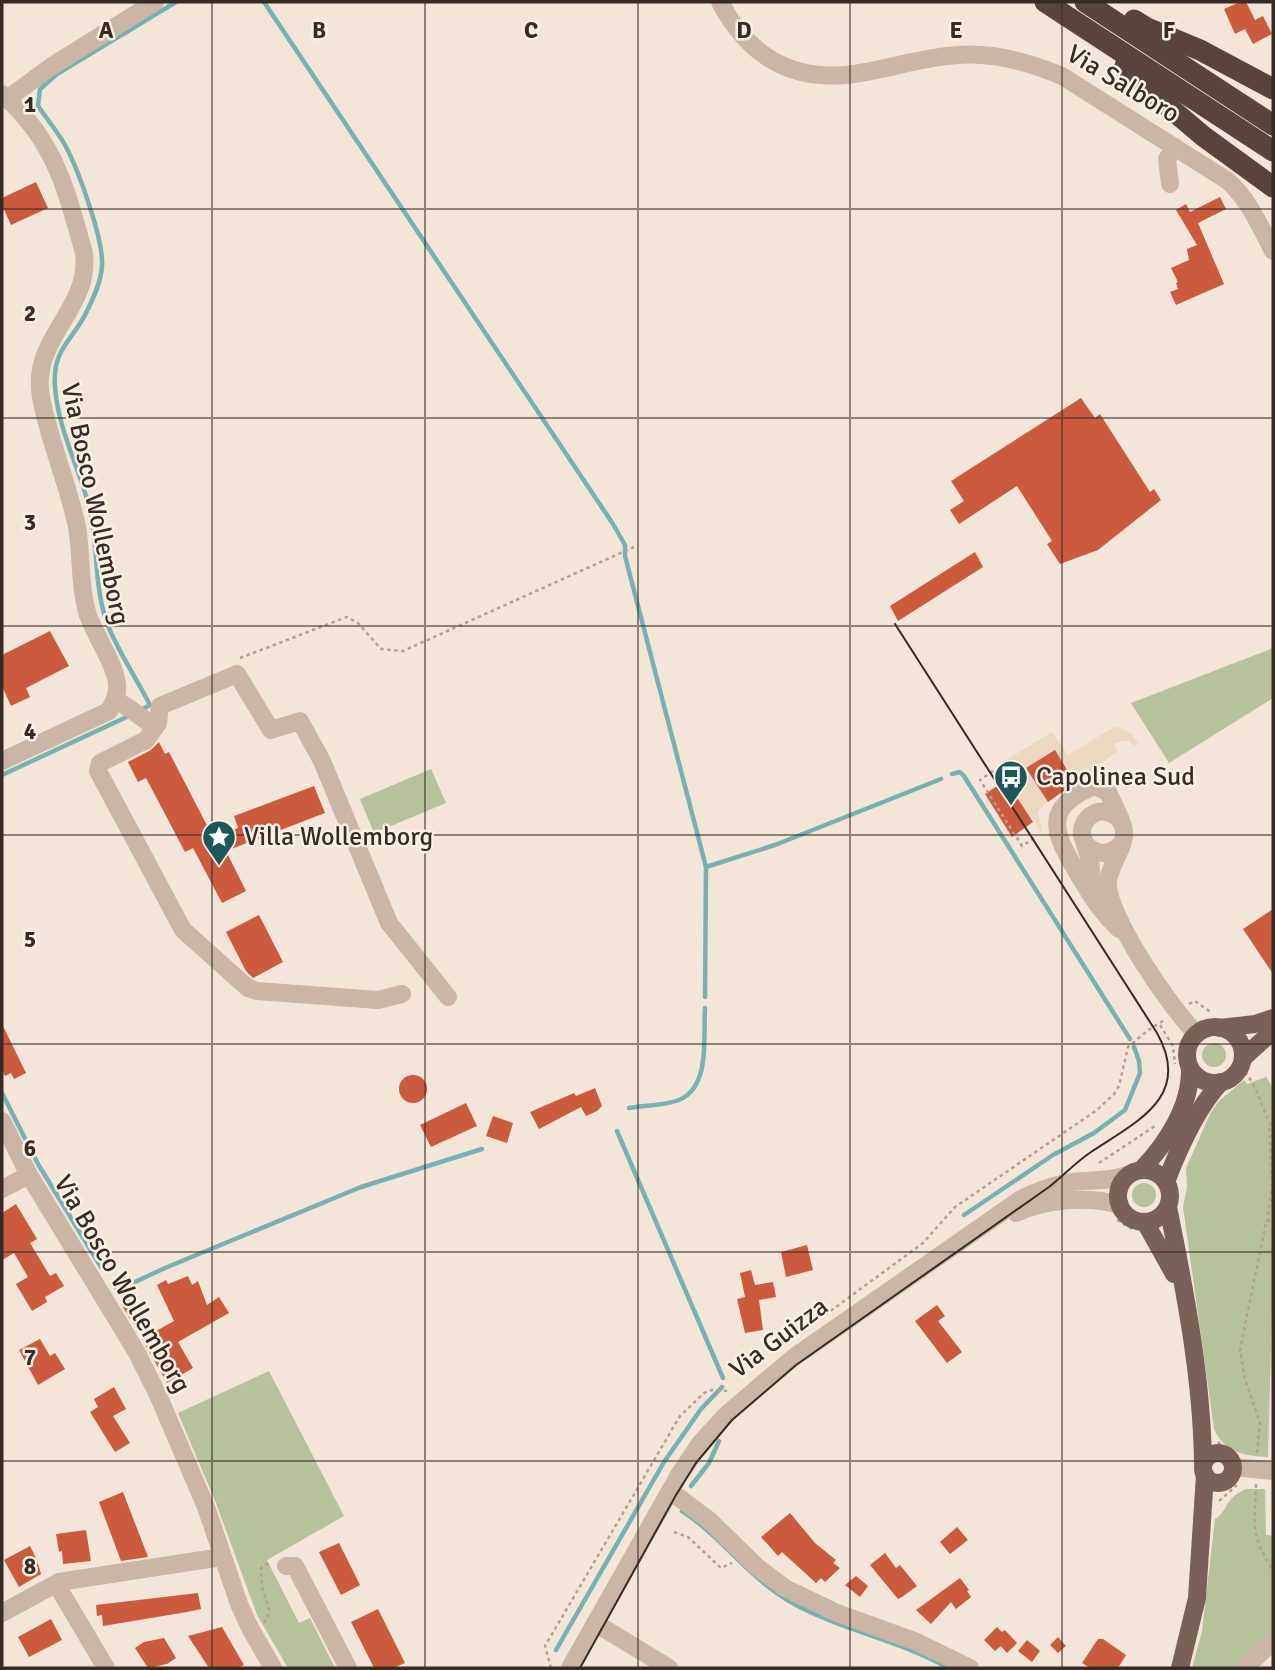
<svg xmlns="http://www.w3.org/2000/svg" width="1275" height="1670" font-family="Signika,sans-serif">
<rect width="100%" height="100%" fill="#f3e6d9"/>
<!-- green -->
<g fill="#b6c299">
<polygon points="1273,648 1273,698 1169,763 1131,703"/>
<polygon points="431,769 446,803 374,833 360,799"/>
<circle cx="1214" cy="1055" r="12"/>
<path d="M 1266,1077 L 1273,1088 L 1273,1271 L 1268,1457 C 1244,1456 1224,1452 1214,1429 L 1183,1207 L 1187,1187 L 1186,1168 L 1211,1112 L 1219,1101 L 1244,1080 L 1247,1084 Z"/>
<circle cx="1144" cy="1195" r="12"/>
<polygon points="269,1371 344,1516 267,1560 299,1623 310,1618 335,1668 288,1668 257,1615 216,1503 178,1413"/>
<path d="M 1246,1489 L 1265,1489 L 1266,1535 L 1273,1536 L 1273,1637 L 1243,1668 L 1192,1668 L 1202,1631 L 1215,1519 C 1229,1511 1223,1499 1246,1489 Z"/>
</g>
<!-- plaza -->
<polygon fill="#ecd7bf" points="1114,727 1122,728 1132,734 1138,744 1135,746 1129,741 1122,741 1114,744 1118,751 1044,805 1038,812 1043,835 998,765 1052,732 1068,755"/>
<g fill="none" stroke-linecap="round" stroke-linejoin="round">
<!-- stream -->
<g stroke="#77b1b1" stroke-width="4.5">
<polyline points="264,2 613,524 625,545 625,556 706,867 705,997"/>
<path d="M 139,711 L 150,705 C 137,679 114,645 106,620 C 94,584 98,546 90,510 C 80,469 58,430 55,387 C 52,348 73,341 87,311 C 94,297 101,282 102,266 C 104,240 78,169 65,145 C 57,131 47,119 38,106 L 40,89 L 57,74 L 176,2"/>
<polyline points="952,774 960,772 964,776 1130,1039"/>
<polyline points="2,775 131,715"/>
<polyline points="706,867 775,845 941,779"/>
<polyline points="2,1093 38,1164 101,1267"/>
<path d="M 629,1108 C 645,1105 664,1106 679,1100 C 711,1087 703,1036 705,1008"/>
<polyline points="617,1131 723,1378"/>
<polyline points="964,1215 1053,1155 1094,1133 1125,1110 1140,1073 1139,1061 1134,1047"/>
<polyline points="112,1284 116,1288 122,1288 165,1268 361,1187 482,1149"/>
<polyline points="691,1486 709,1463 719,1441"/>
<path d="M 682,1511 C 721,1536 748,1577 789,1601 C 839,1630 897,1639 948,1668"/>
<polyline points="556,1650 664,1462 701,1409 722,1387"/>
</g>
</g>
<!-- building -->
<g fill="#cc5b3e">
<polygon points="1240,2 1246,2 1255,20 1263,16 1272,34 1253,44 1245,29 1235,34 1224,9"/>
<polygon points="36,182 48,208 11,225 2,205 2,198"/>
<polygon points="1220,197 1226,209 1198,223 1224,284 1176,305 1170,292 1178,289 1176,283 1178,282 1171,268 1189,260 1187,249 1197,245 1176,210 1186,204 1190,212"/>
<polygon points="1081,398 1095,418 1100,414 1150,492 1154,489 1161,500 1098,550 1060,564 1047,544 1052,541 1017,486 959,524 950,510 964,501 951,481"/>
<polygon points="975,552 983,567 898,621 890,606"/>
<polygon points="50,631 69,666 26,688 30,697 11,706 2,686 2,655"/>
<polygon points="159,742 165,754 169,752 213,837 238,828 234,816 314,786 325,813 226,851 246,891 222,903 193,848 185,852 146,778 138,782 128,762 151,750"/>
<polygon points="1055,750 1075,783 1048,802 1026,768"/>
<polygon points="1006,780 1033,822 1012,837 985,794"/>
<polygon points="1273,909 1273,974 1243,929"/>
<polygon points="259,915 283,962 253,978 246,971 226,932"/>
<polygon points="2,1024 26,1073 14,1079 11,1073 5,1076 2,1069"/>
<circle cx="413" cy="1089" r="14"/>
<polygon points="595,1088 602,1106 597,1111 586,1116 581,1107 539,1129 530,1112 574,1093 576,1096"/>
<polygon points="466,1103 477,1126 431,1147 420,1125"/>
<polygon points="493,1116 513,1123 507,1143 486,1136"/>
<polygon points="16,1204 37,1239 30,1243 50,1276 56,1273 64,1286 45,1297 47,1302 32,1311 16,1284 28,1277 14,1253 2,1260 2,1213"/>
<polygon points="807,1245 813,1270 786,1277 781,1252"/>
<polygon points="751,1270 755,1285 773,1282 776,1297 759,1300 763,1330 745,1333 737,1299 745,1297 740,1273"/>
<polygon points="188,1276 192,1285 198,1281 207,1305 219,1297 229,1313 178,1342 193,1368 167,1383 142,1339 174,1321 157,1285 166,1280 168,1284"/>
<polygon points="129,1300 137,1315 130,1319 121,1304"/>
<polygon points="937,1305 945,1316 938,1321 962,1352 947,1363 915,1321"/>
<polygon points="40,1339 50,1356 55,1353 65,1369 38,1385 19,1350"/>
<polygon points="114,1387 126,1409 113,1416 130,1443 115,1452 90,1412 98,1407 94,1399"/>
<polygon points="123,1492 148,1557 121,1561 99,1502"/>
<polygon points="790,1513 815,1543 836,1560 833,1563 840,1568 825,1582 821,1578 816,1583 782,1552 778,1556 761,1537"/>
<polygon points="957,1527 968,1540 950,1554 940,1542"/>
<polygon points="86,1530 91,1561 63,1564 62,1551 59,1552 56,1534"/>
<polygon points="339,1543 360,1585 341,1595 319,1552"/>
<polygon points="30,1546 37,1560 41,1574 19,1587 4,1560"/>
<polygon points="885,1553 896,1568 900,1565 917,1586 902,1597 898,1599 870,1565"/>
<polygon points="856,1576 868,1586 860,1597 845,1585"/>
<polygon points="960,1578 969,1590 967,1591 971,1597 956,1609 951,1602 931,1624 916,1610"/>
<polygon points="198,1593 201,1609 187,1612 103,1626 102,1615 97,1616 96,1605"/>
<polygon points="378,1609 405,1663 393,1668 374,1668 351,1622"/>
<polygon points="51,1619 62,1640 29,1657 18,1637"/>
<polygon points="222,1627 244,1665 237,1668 209,1668 188,1636"/>
<polygon points="997,1627 1002,1632 1005,1630 1017,1643 1007,1653 1001,1646 995,1651 984,1640"/>
<polygon points="1058,1637 1066,1646 1058,1653 1050,1645"/>
<polygon points="164,1638 176,1658 167,1664 148,1668 135,1648 144,1642"/>
<polygon points="1098,1639 1103,1639 1126,1655 1118,1668 1090,1668 1082,1663"/>
<polygon points="1027,1640 1040,1651 1032,1662 1018,1651"/>
</g>
<g fill="none" stroke-linecap="round" stroke-linejoin="round">
<!-- path -->
<g stroke="#b79f8f" stroke-width="2.5" stroke-dasharray="3.5 3.5" stroke-linecap="butt">
<polyline points="240,658 347,617 358,623 381,649 403,651 634,547"/>
<polyline points="993,771 980,780 1022,846 1035,838"/>
<polyline points="1189,1004 1195,1001 1212,1013"/>
<polyline points="1160,1025 1173,1046 1175,1064"/>
<path d="M 1247,1072 L 1246,1074 C 1260,1090 1261,1110 1273,1128"/>
<polyline points="1099,1163 1155,1126"/>
<polyline points="1117,1220 1132,1229"/>
<polyline points="1267,1222 1272,1185 1269,1124"/>
<polyline points="825,1315 923,1243 955,1207 1097,1110 1114,1094 1119,1086 1128,1047 1147,1031 1166,1019"/>
<polyline points="1218,1442 1228,1452"/>
<polyline points="1257,1453 1260,1423 1245,1379 1240,1350 1266,1223 1273,1217"/>
<path d="M 1256,1484 C 1255,1524 1249,1534 1273,1570"/>
<polyline points="1219,1501 1237,1485"/>
<polyline points="674,1532 688,1537 721,1568 732,1563"/>
<polyline points="264,1623 270,1612 262,1587 261,1568 270,1562"/>
<polyline points="551,1668 545,1646 680,1416 704,1393 712,1390 729,1391"/>
</g>
<!-- minor -->
<g stroke="#cbb5a5" stroke-width="18">
<path d="M 720,2 C 747,53 787,80 846,75 C 884,71 920,57 958,55 C 994,52 1029,62 1062,76 L 1228,181 C 1249,200 1260,226 1273,251"/>
<path d="M 2,94 C 55,140 66,189 84,253 C 91,310 30,338 41,397 C 49,441 68,483 77,527 C 82,555 79,584 87,612 C 93,633 117,666 117,686 C 118,695 113,703 109,711 L 2,761"/>
<polyline points="7,99 52,66 155,2"/>
<polyline points="1170,184 1167,159 1175,147"/>
<path d="M 115,700 C 130,707 141,718 155,727"/>
<polyline points="1085,844 1090,860 1093,895"/>
<path d="M 1121,844 C 1099,868 1069,838 1088,818 C 1099,806 1118,812 1123,826 C 1129,844 1109,864 1108,882 C 1105,913 1173,1012 1197,1034"/>
<path d="M 1119,929 C 1099,910 1091,895 1077,872 C 1053,832 1042,807 1095,786 L 1108,792 L 1121,820"/>
<polyline points="402,994 378,1000 257,991 248,988 183,930 98,771 100,763 146,740 158,723 160,706 237,674 271,730 300,721 322,761 389,923 448,997"/>
<polyline points="2,1121 29,1175 136,1351 158,1395 206,1507 239,1604 250,1628 273,1668"/>
<polyline points="2,1189 29,1175"/>
<path d="M 1016,1213 C 1048,1199 1086,1196 1120,1205"/>
<polyline points="1233,1467 1273,1471"/>
<polyline points="670,1491 709,1520 757,1567 785,1588 837,1613 917,1642 970,1668"/>
<polyline points="286,1566 295,1566 348,1668"/>
<polyline points="59,1582 61,1592 106,1668"/>
<polyline points="2,1613 59,1582 222,1557"/>
<polyline points="595,1623 669,1668"/>
<path d="M 570,1668 L 679,1475 L 701,1442 L 727,1414 L 793,1358 L 1021,1199 C 1041,1189 1062,1182 1084,1181 C 1102,1180 1110,1180 1128,1175"/>
<polyline points="1245,1668 1273,1641"/>
</g>
<!-- major -->
<g stroke="#796157" stroke-width="18">
<circle cx="1215" cy="1055" r="28"/>
<polyline points="1220,1028 1255,1024 1273,1018"/>
<polyline points="1243,1058 1273,1031"/>
<path d="M 1141,1170 C 1167,1143 1191,1106 1190,1068"/>
<circle cx="1144" cy="1196" r="26"/>
<path d="M 1166,1182 C 1179,1148 1196,1109 1221,1082"/>
<path d="M 1168,1207 C 1185,1291 1202,1378 1203,1463"/>
<polyline points="1145,1222 1174,1274"/>
<circle cx="1218" cy="1468" r="15"/>
<polyline points="1180,1668 1197,1598 1205,1475"/>
</g>
<!-- highway -->
<g stroke="#58443d" stroke-width="21">
<polyline points="1045,2 1273,151"/>
<polyline points="1085,2 1273,125"/>
<polyline points="1134,20 1147,28 1200,50 1273,89"/>
<polyline points="1125,66 1170,108 1203,136 1273,187"/>
</g>
<!-- tram -->
<path stroke="#372b26" stroke-width="2" d="M 580,1668 L 676,1495 L 696,1463 L 732,1420 L 796,1365 L 1049,1187 C 1063,1176 1076,1162 1091,1152 C 1136,1122 1193,1097 1157,1033 L 895,624"/>
</g>
<!-- grid -->
<path fill="none" stroke="#372b26" stroke-width="2" stroke-opacity="0.55" d="M 212,2 L 212,1668M 425,2 L 425,1668M 638,2 L 638,1668M 850,2 L 850,1668M 1062,2 L 1062,1668M 2,209 L 1273,209M 2,418 L 1273,418M 2,626 L 1273,626M 2,835 L 1273,835M 2,1044 L 1273,1044M 2,1252 L 1273,1252M 2,1461 L 1273,1461"/>
<!-- icons -->
<defs>
<g id="bus-pin" transform="scale(1.75)"><path d="M0 17L-7.5 6A9.5 9.5 0 1 1 7.5 6Z" fill="#1a585a" stroke="#faf0e6"/><path d="M-5-6H5V4H4V6H2V4H-2V6H-4V4H-5ZM-3.5-4V0h7V-4ZM-3.5 1.2v1.5H-2V1.2ZM2 1.2v1.5H3.5V1.2Z" fill="#fff"/></g>
<g id="sight-pin" transform="scale(1.75)"><path d="M0 17L-7.5 6A9.5 9.5 0 1 1 7.5 6Z" fill="#1a585a" stroke="#faf0e6"/><path d="M0-6L1.8-2.2L6-1.7L2.9 1.2L3.7 5.4L0 3.3L-3.7 5.4L-2.9 1.2L-6-1.7L-1.8-2.2Z" fill="#fff"/></g>
</defs>
<g fill-rule="evenodd">
<use href="#bus-pin" x="1011" y="777"/>
<use href="#sight-pin" x="219" y="837"/>
</g>
<g text-anchor="middle" dominant-baseline="central" stroke-width="5" stroke-linejoin="round" paint-order="stroke">
<!-- street labels -->
<g font-size="26" fill="#372b26" stroke="#faf0e6">
<text transform="translate(1123 84) rotate(31)">Via Salboro</text>
<text transform="translate(95 504) rotate(78)">Via Bosco Wollemborg</text>
<text transform="translate(122 1284) rotate(60)">Via Bosco Wollemborg</text>
<text transform="translate(779 1338) rotate(-37)">Via Guizza</text>
</g>
<!-- poi labels -->
<g font-size="26" fill="#372b26" stroke="#faf0e6" text-anchor="start">
<text x="1036" y="777">Capolinea Sud</text>
<text x="244" y="837">Villa Wollemborg</text>
</g>
</g>
<g font-size="23" text-anchor="middle" font-weight="bold" fill="#372b26" stroke="#faf0e6" stroke-width="5" stroke-linejoin="round" paint-order="stroke">
<text x="106" y="38">A</text>
<text x="319" y="38">B</text>
<text x="531" y="38">C</text>
<text x="744" y="38">D</text>
<text x="956" y="38">E</text>
<text x="1169" y="38">F</text>
<text x="30" y="112">1</text>
<text x="30" y="321">2</text>
<text x="30" y="530">3</text>
<text x="30" y="739">4</text>
<text x="30" y="947">5</text>
<text x="30" y="1156">6</text>
<text x="30" y="1365">7</text>
<text x="30" y="1574">8</text>
</g>
<!-- border -->
<rect width="1275" height="1670" fill="none" stroke="#372b26" stroke-width="7"/>
</svg>
